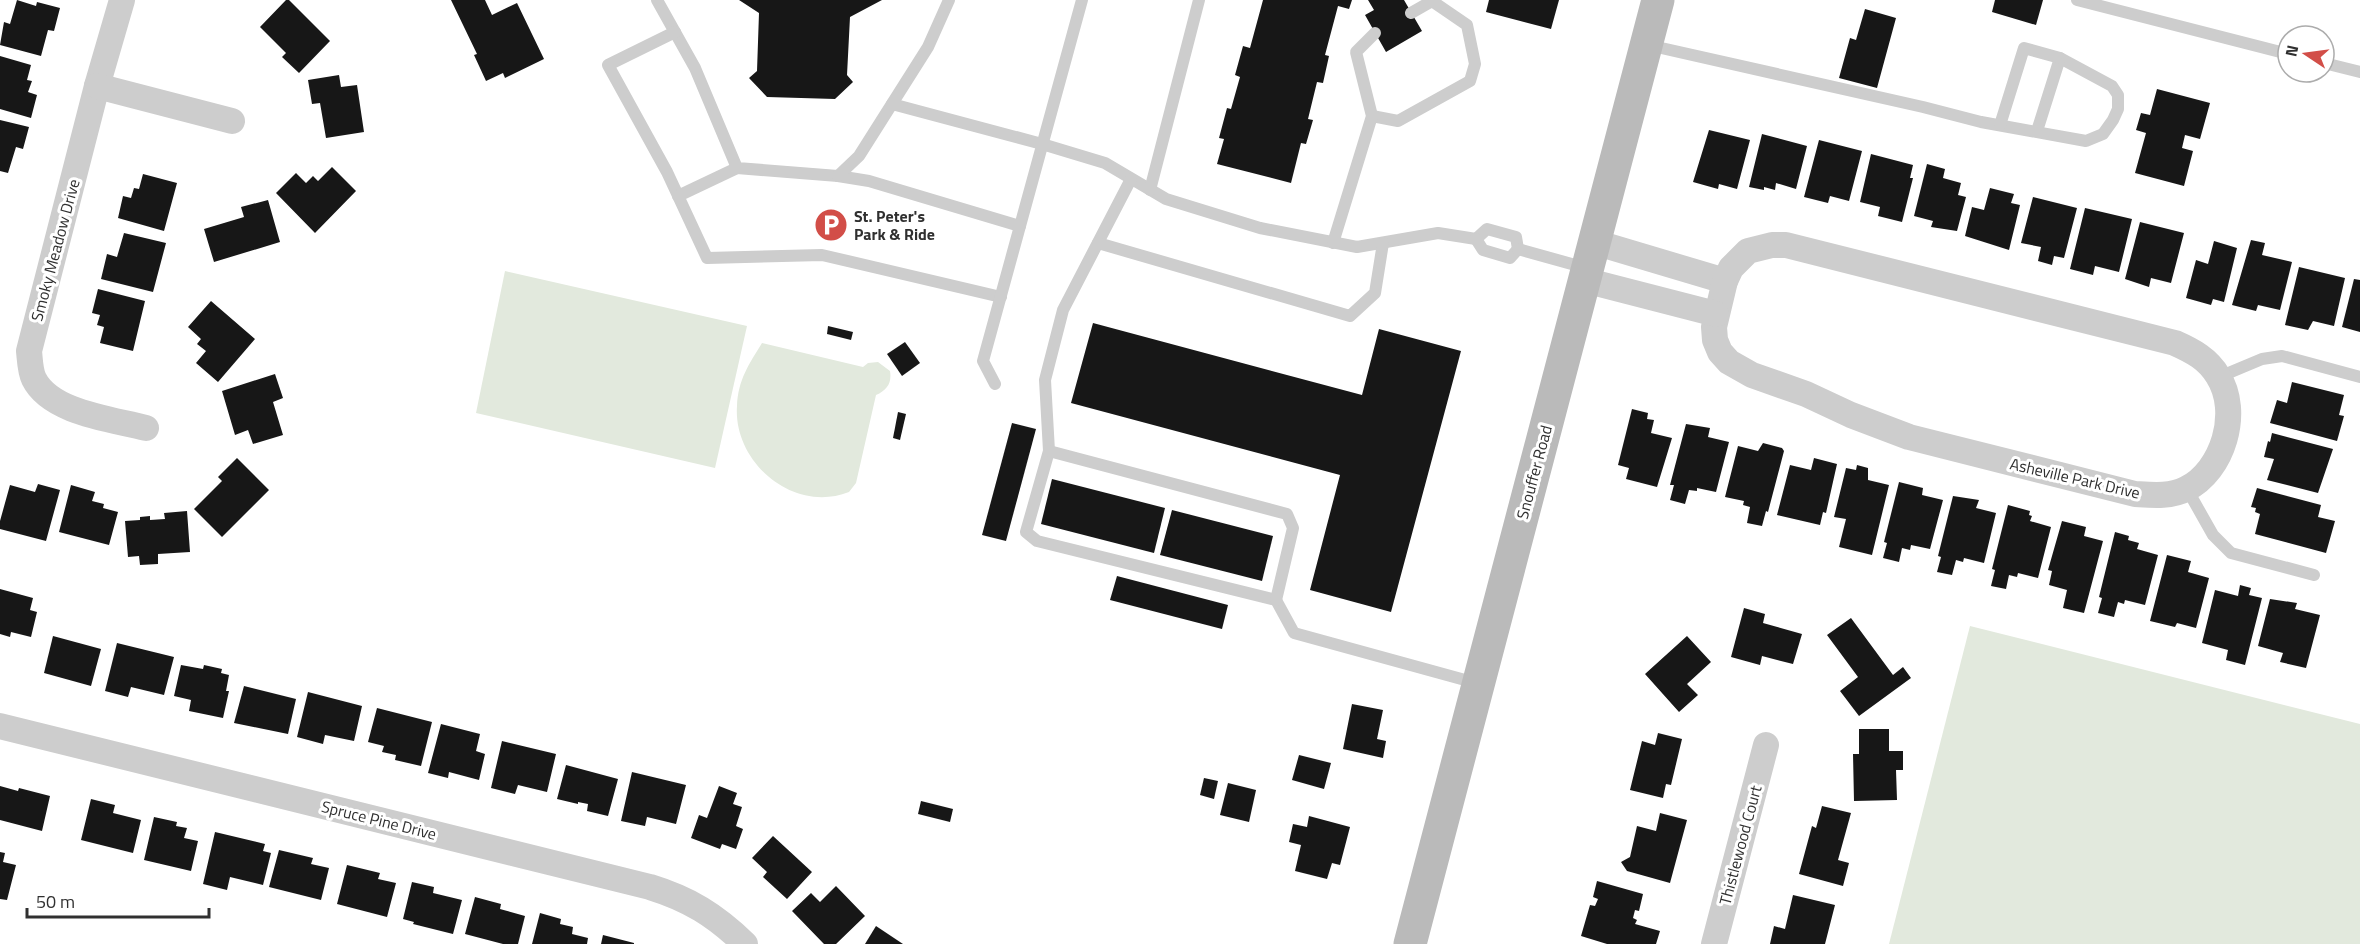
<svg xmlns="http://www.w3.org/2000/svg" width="2360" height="944" font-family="'Titillium Web',sans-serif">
<rect width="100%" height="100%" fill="#fff"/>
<!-- green -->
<g fill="#e2e9dd">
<polygon points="505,271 747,326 715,468 476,413"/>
<path d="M 762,343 L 863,367 L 868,363 L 878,362 L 890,371 C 892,383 887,390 876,395 L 856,483 L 849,492 C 793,514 733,462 737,406 C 738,380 749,364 762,343 Z"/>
<polygon points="1970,626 2360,724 2360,944 1889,944"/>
</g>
<!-- building -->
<g fill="#171717">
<polygon points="17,0 36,6 37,2 60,8 54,31 48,30 41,56 0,45 4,22 10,24"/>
<polygon points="286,0 289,0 330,41 299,73 282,57 286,53 260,27"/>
<polygon points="451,0 485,0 492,15 517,3 544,59 505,78 503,73 486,81 474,55 477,54"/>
<polygon points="739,0 882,0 850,17 847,75 853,82 835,99 767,97 749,78 757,71 759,13"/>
<polygon points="1263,0 1352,0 1349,9 1338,6 1325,55 1329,56 1323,83 1317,82 1308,119 1313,120 1306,144 1301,143 1291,183 1217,164 1224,139 1219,138 1227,108 1231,109 1240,77 1235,75 1243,46 1250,48"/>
<polygon points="1368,0 1404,0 1422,31 1386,52 1365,15 1374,10"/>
<polygon points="1489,0 1559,0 1551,29 1486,12"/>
<polygon points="1995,0 2043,0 2036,25 1992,12"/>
<polygon points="1865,9 1896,18 1877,88 1839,78 1850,38 1856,40"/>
<polygon points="0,56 31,65 27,80 32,81 28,92 37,95 31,118 0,109"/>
<polygon points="339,75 341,87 357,85 364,132 326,138 320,103 312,104 308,80"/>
<polygon points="2157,89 2210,103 2200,139 2185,135 2182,148 2193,151 2184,186 2135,173 2146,133 2136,130 2141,113 2150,115"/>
<polygon points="0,120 29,127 23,149 16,147 8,173 0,171"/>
<polygon points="1709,130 1750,140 1737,189 1719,184 1718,189 1693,182"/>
<polygon points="1762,134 1807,146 1796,189 1776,183 1775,190 1764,187 1764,190 1749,187"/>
<polygon points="1819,140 1862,151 1849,201 1830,196 1828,203 1804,197"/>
<polygon points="1871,154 1913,165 1910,178 1913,178 1902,222 1878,216 1880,207 1860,202"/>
<polygon points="1927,164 1945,169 1943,178 1961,183 1958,195 1966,197 1957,231 1931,227 1933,221 1914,216"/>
<polygon points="332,167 356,191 315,233 276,193 296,173 306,183 313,176 318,181"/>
<polygon points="143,174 177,183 164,231 118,218 123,196 131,198 134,188 139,189"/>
<polygon points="1990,188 2014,194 2011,203 2020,205 2009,250 1965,236 1972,207 1984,210"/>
<polygon points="2033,197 2077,208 2064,258 2054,256 2052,265 2038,261 2041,247 2021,243"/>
<polygon points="268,200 280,242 214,262 204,229 244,217 241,207"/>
<polygon points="2085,208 2132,219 2119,272 2095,266 2093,275 2070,269"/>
<polygon points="2140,222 2184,233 2171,283 2151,278 2149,287 2125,279"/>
<polygon points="124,233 166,243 153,292 101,279 107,254 117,257"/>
<polygon points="2251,240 2265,243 2262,255 2292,262 2280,310 2258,305 2256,311 2232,305"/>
<polygon points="2214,241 2237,248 2224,302 2213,299 2211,305 2186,298 2196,260 2208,264"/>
<polygon points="2299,267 2345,278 2334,326 2313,321 2308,330 2285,325"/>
<polygon points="2354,279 2360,280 2360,332 2342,327"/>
<polygon points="98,289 145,301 133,351 100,343 104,327 97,325 100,315 92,313"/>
<polygon points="211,301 255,339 218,382 196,363 206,351 197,344 201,339 188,327"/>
<polygon points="1093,323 1362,395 1379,329 1461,351 1391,612 1310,590 1340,475 1071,403"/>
<polygon points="828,326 853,332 851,340 827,334"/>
<polygon points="905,342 920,363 902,376 887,354"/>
<polygon points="275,374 283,398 273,402 283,435 253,444 248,430 235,435 222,391"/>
<polygon points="2292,382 2344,395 2339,415 2344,416 2337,441 2270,423 2277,400 2287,403"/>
<polygon points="1632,409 1648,413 1647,419 1654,420 1651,433 1672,438 1657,487 1626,479 1629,468 1618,465"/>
<polygon points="898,412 906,414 900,440 893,438"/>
<polygon points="1012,423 1036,429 1006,541 982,535"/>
<polygon points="1686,424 1710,428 1708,437 1729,442 1716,492 1697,488 1697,491 1689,490 1685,504 1670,500 1674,485 1670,485"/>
<polygon points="2272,433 2333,449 2318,493 2267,480 2274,459 2264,457 2268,441 2270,442"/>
<polygon points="1763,443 1782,448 1784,451 1768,512 1766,511 1762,526 1747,523 1750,507 1743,505 1744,501 1725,497 1738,446 1758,451"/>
<polygon points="237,458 269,490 222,537 194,509 222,481 218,477"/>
<polygon points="1814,458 1837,464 1826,513 1823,512 1820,525 1777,515 1790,465 1811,470"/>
<polygon points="1857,465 1868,468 1868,480 1889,485 1872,555 1839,547 1846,519 1834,517 1846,468 1856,470"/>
<polygon points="1052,479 1165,508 1154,553 1041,524"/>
<polygon points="1899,482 1923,488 1922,495 1943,500 1930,549 1911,545 1910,550 1902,548 1899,562 1883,558 1887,543 1884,542"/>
<polygon points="38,484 60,490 46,541 0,529 0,521 10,485 35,492"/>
<polygon points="71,485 95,492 92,501 104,504 103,508 118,512 109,545 59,532"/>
<polygon points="2257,488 2321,505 2318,517 2335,521 2326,553 2255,534 2260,514 2255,512 2256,508 2251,507"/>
<polygon points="1953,496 1979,500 1976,508 1996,513 1984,563 1964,558 1963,562 1956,560 1952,575 1937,572 1941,557 1938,556"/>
<polygon points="2008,505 2030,511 2029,515 2032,516 2030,521 2051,527 2038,578 2018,573 2017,577 2009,575 2006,589 1991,586 1995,570 1992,569"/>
<polygon points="1172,510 1273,536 1262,581 1160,555"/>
<polygon points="187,511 190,552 158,554 158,564 140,565 139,556 128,557 125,521 140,520 140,517 150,516 150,520 165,519 164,513"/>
<polygon points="2062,521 2086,527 2084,536 2103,541 2084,613 2063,608 2067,590 2049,585 2052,571 2048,570"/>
<polygon points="2115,532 2129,536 2128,540 2139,543 2137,549 2158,555 2145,605 2125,600 2124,604 2118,602 2114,617 2098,613 2102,598 2099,597"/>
<polygon points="2167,555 2191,561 2188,572 2209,578 2196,628 2177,623 2175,627 2150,621"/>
<polygon points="1117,576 1228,605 1222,629 1110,600"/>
<polygon points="2240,585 2251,588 2249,595 2262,598 2245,665 2226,660 2228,650 2202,643 2215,590 2238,596"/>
<polygon points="0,589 33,598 30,610 37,612 31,637 11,632 10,637 0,634"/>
<polygon points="2270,599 2297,603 2295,609 2320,615 2306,668 2280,662 2283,653 2258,646"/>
<polygon points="1744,608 1765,614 1763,623 1802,634 1793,664 1762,656 1760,665 1731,657"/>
<polygon points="1851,618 1893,675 1903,667 1911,678 1859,716 1840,691 1858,677 1827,635"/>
<polygon points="53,636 101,649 91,686 44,673"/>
<polygon points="1687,636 1711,662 1687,684 1698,695 1679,712 1645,674"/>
<polygon points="117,643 174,657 164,695 131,687 128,697 105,691"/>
<polygon points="181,665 203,669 204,665 222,669 221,673 229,675 226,691 229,691 223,718 189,711 191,700 174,696"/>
<polygon points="244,686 296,699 288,734 234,723"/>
<polygon points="308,692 362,706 354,741 325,735 323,744 297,737"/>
<polygon points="1352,704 1383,710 1377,739 1386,741 1383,758 1343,749"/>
<polygon points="377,708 432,722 421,766 395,760 396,755 382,752 384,746 368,742"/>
<polygon points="441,724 480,734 476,751 485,754 479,780 449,772 448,778 428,773"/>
<polygon points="1859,729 1889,729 1889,751 1903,751 1903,770 1896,770 1897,800 1854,801 1853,754 1859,754"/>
<polygon points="1658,733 1682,739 1671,785 1666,784 1663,798 1630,790 1642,741 1655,745"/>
<polygon points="502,741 556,754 547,792 518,785 515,794 491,788"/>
<polygon points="1299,755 1331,763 1324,789 1292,780"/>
<polygon points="566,765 618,779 608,816 587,811 588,804 578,802 578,804 557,799"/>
<polygon points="632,772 686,785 676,824 647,817 645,826 621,821"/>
<polygon points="1204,778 1218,781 1214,799 1200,795"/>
<polygon points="1228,783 1256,790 1249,822 1220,815"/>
<polygon points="0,786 18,791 19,788 50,796 42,831 0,820"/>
<polygon points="719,786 737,793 733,804 742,807 736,826 743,829 736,849 722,844 720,849 691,838 699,815 707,818"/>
<polygon points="91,799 115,805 113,813 141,820 133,853 81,840"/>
<polygon points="921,801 953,809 950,822 918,814"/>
<polygon points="1822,806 1851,813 1838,860 1849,863 1843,886 1799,874 1812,826 1816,828"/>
<polygon points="1660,813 1687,820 1670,883 1627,871 1621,862 1630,857 1637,826 1656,831"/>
<polygon points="1309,816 1350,827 1340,865 1332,863 1327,879 1295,871 1301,845 1289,842 1293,824 1307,827"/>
<polygon points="154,817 177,822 176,826 187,828 184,838 198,841 191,871 144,860"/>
<polygon points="215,832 265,844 263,851 271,853 263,885 230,877 227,890 203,884"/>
<polygon points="773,836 812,872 787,899 763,877 767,872 752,858"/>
<polygon points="279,850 313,858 311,864 329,868 321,900 269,887"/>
<polygon points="0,852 5,853 3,862 16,865 7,900 0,899"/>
<polygon points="347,865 380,873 378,879 396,883 387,917 337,904"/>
<polygon points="1597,881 1643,894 1639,911 1635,910 1633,918 1637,920 1635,924 1660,931 1656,944 1607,944 1581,936 1590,905 1595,906 1598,899 1593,897"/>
<polygon points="412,882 434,887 433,893 462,900 453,934 413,924 414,922 403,919"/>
<polygon points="836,886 865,916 836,944 824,944 792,911 811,893 820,902"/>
<polygon points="1793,895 1835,905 1825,944 1770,944 1774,926 1785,929"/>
<polygon points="475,897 501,904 500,909 525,916 518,944 503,944 465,934"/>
<polygon points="540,913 561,919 560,924 573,927 572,934 588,938 587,944 532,944"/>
<polygon points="876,926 903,944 865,944"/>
<polygon points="603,935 634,943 634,944 601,944"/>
</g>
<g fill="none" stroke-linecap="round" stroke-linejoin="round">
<!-- service -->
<g stroke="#cdcdcd" stroke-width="12">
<polyline points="657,0 695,68 737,168 838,176 869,181 1020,226"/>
<polyline points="2077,0 2288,54"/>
<polyline points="675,32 608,65 667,172 707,258 822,255 1001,297"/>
<polyline points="1648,45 1923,107 1981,122 2086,141 2103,134 2113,120 2118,109 2118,95 2112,86 2060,58 2037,131"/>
<polyline points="2324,63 2360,72"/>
<polyline points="892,104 1042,144 1105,163 1166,199 1260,228 1357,247 1438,233 1476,239"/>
<polyline points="1372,116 1398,121 1470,81 1475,64 1467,25 1432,1 1411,13"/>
<polyline points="2000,125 2024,48 2060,58"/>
<polyline points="838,176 859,156 928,47 949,0"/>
<polyline points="1131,179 1063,310 1045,380 1049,451 1026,532 1037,541 1276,600 1294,633 1476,683"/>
<polyline points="1150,190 1199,0"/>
<polyline points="678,196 737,168"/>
<polyline points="1476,239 1487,229 1516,237 1518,249"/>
<polyline points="1476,239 1483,250 1510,258 1518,249"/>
<polyline points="1098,243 1350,316 1375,293 1383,243"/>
<polyline points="1333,243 1372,116 1356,52 1375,33"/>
<polyline points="1518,249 1586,268"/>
<polyline points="2219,377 2262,359 2282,356 2360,377"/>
<polyline points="995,384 983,361 1082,0"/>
<polyline points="1049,451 1287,514 1293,528 1276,600"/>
<polyline points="2187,489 2213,535 2231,553 2314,575"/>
</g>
<!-- minor -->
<g stroke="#cdcdcd" stroke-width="26">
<path d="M 122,0 L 97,86 L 29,351 C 30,360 30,371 34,379 C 51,413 112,419 146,428"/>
<polyline points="97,86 232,121"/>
<polyline points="1594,242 1725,281"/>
<path d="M 1772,245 L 1786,245 L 2175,343 C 2193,351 2208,359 2218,376 C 2241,412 2223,471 2186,489 C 2170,497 2152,495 2135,494 L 1909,437 L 1851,415 L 1806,394 L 1752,375 L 1729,362 L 1720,352 L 1715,340 L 1714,327 L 1725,281 L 1731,268 L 1748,251 Z"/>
<polyline points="1584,280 1716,314"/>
<path d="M 0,726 L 650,887 C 689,899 715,915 745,944"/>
<polyline points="1714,944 1766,745"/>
</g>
<!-- secondary -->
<polyline stroke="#bababa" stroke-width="33" points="1410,944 1658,0"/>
</g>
<!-- icons -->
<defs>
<g id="parking-disc" transform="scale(1.725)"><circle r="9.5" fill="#d24e48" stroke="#fff"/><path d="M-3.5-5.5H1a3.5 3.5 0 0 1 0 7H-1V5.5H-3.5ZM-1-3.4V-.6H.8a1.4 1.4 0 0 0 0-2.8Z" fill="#fff"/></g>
</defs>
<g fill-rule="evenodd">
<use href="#parking-disc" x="831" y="225"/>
</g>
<g text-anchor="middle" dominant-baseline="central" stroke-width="6" stroke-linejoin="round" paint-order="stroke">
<!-- poi labels -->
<g font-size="16" font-weight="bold" fill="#303030" stroke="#fff" text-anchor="start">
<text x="854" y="216">St. Peter's<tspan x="854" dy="18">Park &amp; Ride</tspan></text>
</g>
<!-- street labels -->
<g font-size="16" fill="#303030" stroke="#fff">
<text transform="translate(55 250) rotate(-75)">Smoky Meadow Drive</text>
<text transform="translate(1534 472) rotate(-75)">Snouffer Road</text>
<text transform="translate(2075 478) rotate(13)">Asheville Park Drive</text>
<text transform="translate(379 820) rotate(14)">Spruce Pine Drive</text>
<text transform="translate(1740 845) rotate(-75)">Thistlewood Court</text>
</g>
</g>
<!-- north arrow -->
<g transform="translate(2306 54) rotate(283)"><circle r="28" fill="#ffffff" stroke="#acacac" stroke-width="1.5"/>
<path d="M0-4.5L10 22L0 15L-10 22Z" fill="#d24e48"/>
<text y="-9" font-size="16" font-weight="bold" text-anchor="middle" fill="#303030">N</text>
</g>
<!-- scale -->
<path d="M27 908v9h182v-9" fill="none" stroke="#303030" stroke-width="3"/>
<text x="36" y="908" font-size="18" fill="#303030" stroke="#ffffff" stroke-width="4.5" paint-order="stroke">50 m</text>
</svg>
